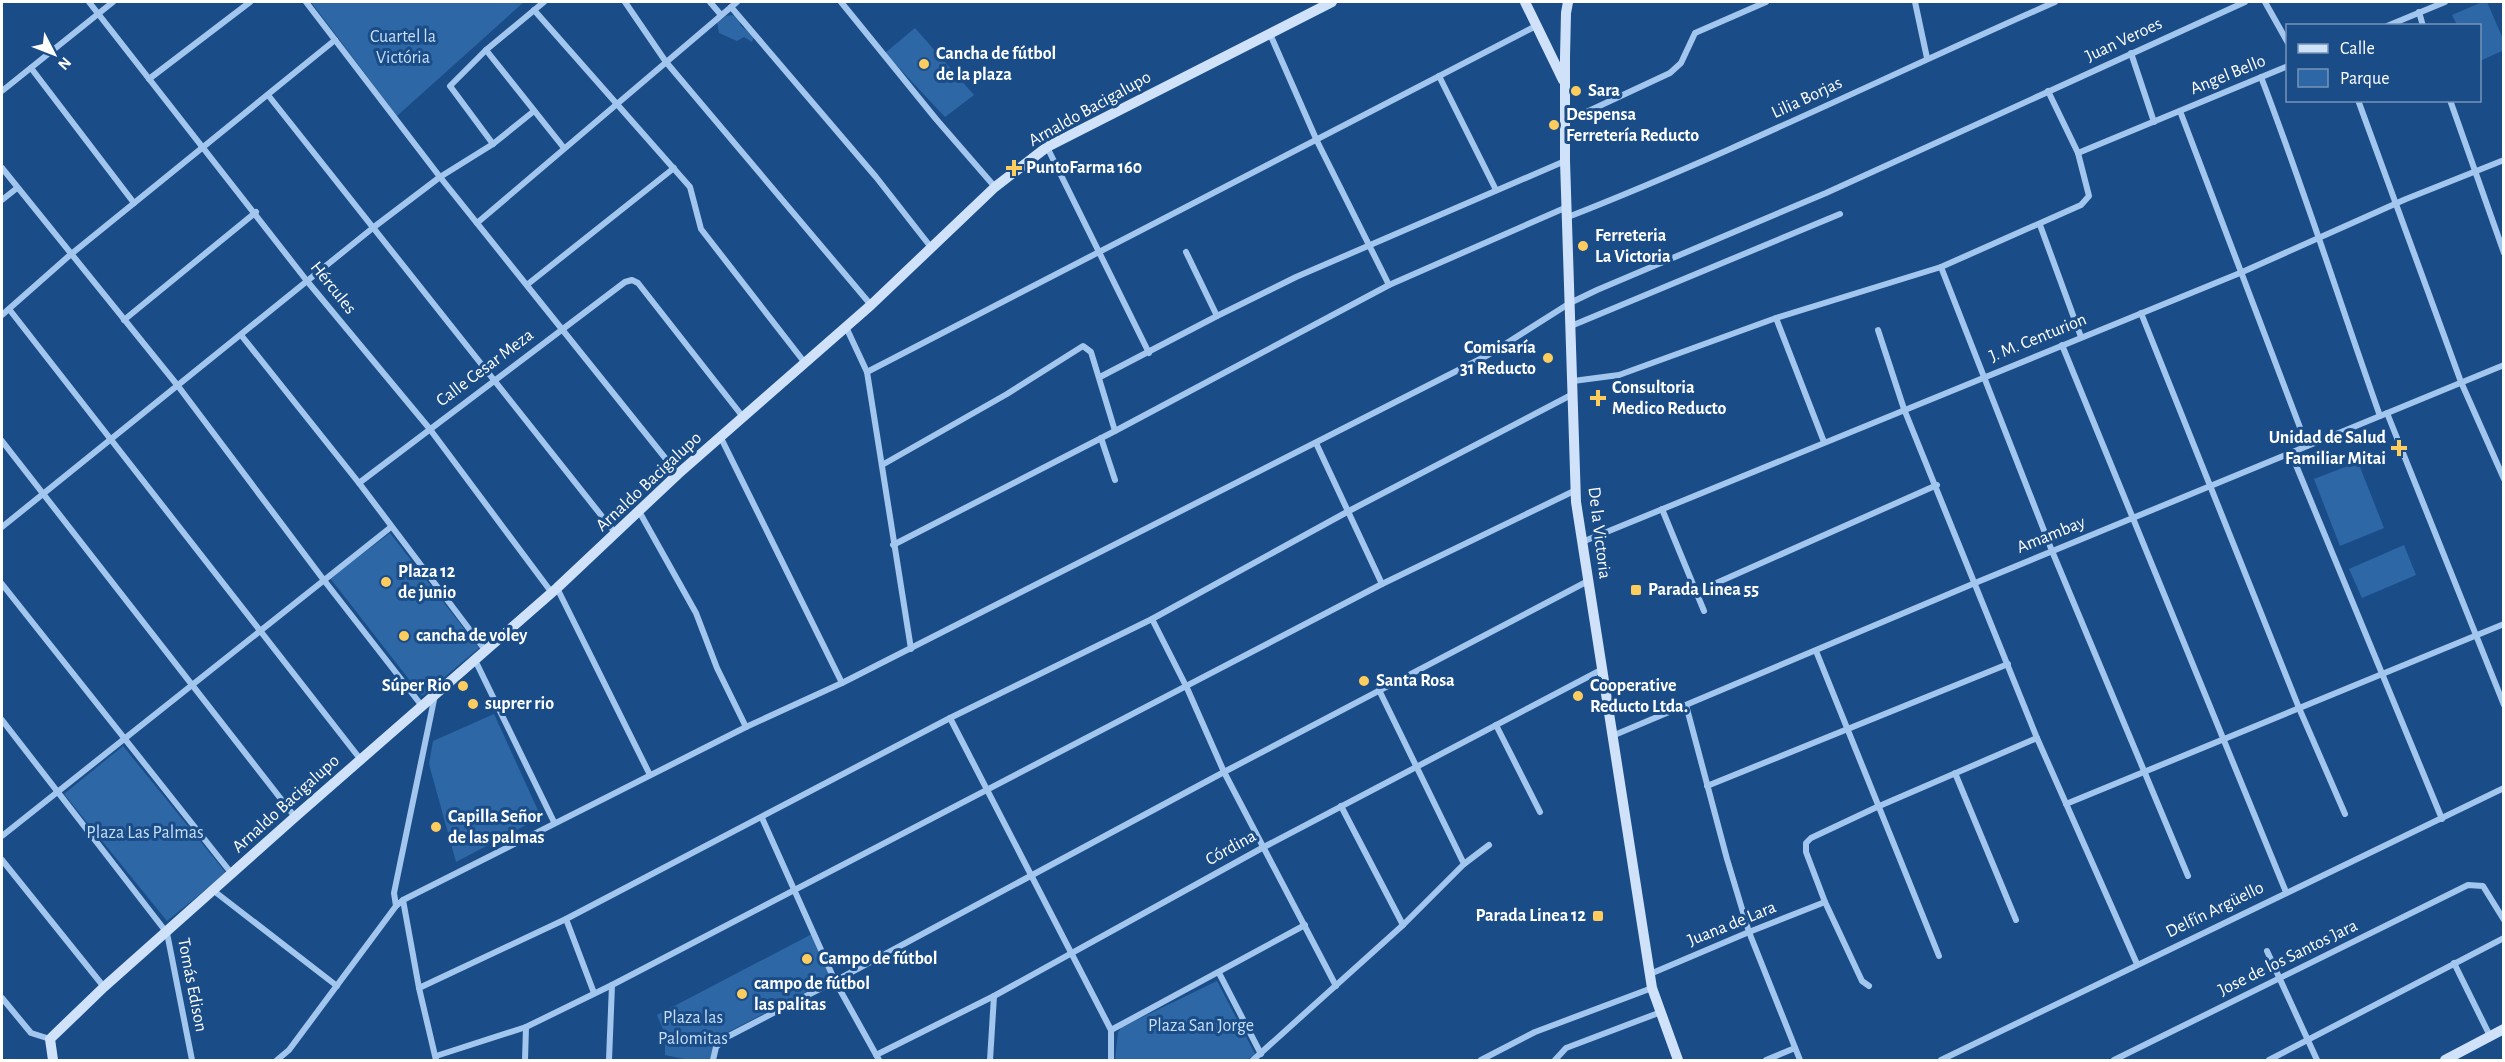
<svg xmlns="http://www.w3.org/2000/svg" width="2505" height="1062" font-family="'Alegreya Sans',sans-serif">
<rect width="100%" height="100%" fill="#1a4d88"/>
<!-- green -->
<g fill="#2d67a6">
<polygon points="311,2 524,2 397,116"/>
<polygon points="2482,2 2487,2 2503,39 2504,50 2480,61 2480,26 2457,25 2452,15"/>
<polygon points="732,15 738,17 741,26 754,36 752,42 744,37 737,41 719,33 717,22 726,16"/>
<polygon points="915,28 974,95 945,117 885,53"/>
<polygon points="2358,462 2384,528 2340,546 2314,479"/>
<polygon points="390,533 479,648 422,696 330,578"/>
<polygon points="2404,545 2416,575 2362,598 2349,569"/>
<polygon points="494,714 541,817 456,862 429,764 433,741"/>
<polygon points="123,746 226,873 167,921 64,794"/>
<polygon points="812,934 832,979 722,1035 711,1060 689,1060 665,1055 665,1034 657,1015"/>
<polygon points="1217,981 1255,1054 1247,1060 1115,1060 1118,1032 1122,1027"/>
</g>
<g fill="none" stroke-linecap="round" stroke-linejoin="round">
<!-- street -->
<g stroke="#a2c6ed" stroke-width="6">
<polyline points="89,2 307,281 429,428 552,593"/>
<polyline points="306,2 440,177 678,474"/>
<polyline points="625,2 666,62 871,305"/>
<polyline points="710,2 721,15"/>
<polyline points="841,2 936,119 995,187"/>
<polyline points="1915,2 1927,58"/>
<polyline points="2265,2 2288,43"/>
<polyline points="731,7 876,177 930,246"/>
<polyline points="534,10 690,187 701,229 805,363"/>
<polyline points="2419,12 2423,26"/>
<polyline points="2387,26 2445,2"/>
<polyline points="1270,34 1317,141 1389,285"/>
<polyline points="486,50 564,148"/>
<polyline points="2131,53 2154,122"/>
<polyline points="31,68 134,203"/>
<polyline points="1439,76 1496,190"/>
<path d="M 2261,77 C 2304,189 2340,303 2380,416"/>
<polyline points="149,79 250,2"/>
<polyline points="2,91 113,2"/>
<polyline points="268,95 616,534"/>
<polyline points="2358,100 2461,382 2504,479"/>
<polyline points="2450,100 2504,253"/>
<polyline points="2180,111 2307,446"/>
<polyline points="1565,122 1670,73 1681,63 1695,33 1766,2"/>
<polyline points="493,144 450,86 486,50 544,2"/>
<polyline points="1047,147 1149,353"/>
<polyline points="2078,153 2288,66"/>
<polyline points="2,168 178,386 323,579 422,706"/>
<polyline points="2,200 17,188"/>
<path d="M 1568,217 C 1734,152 1893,73 2055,2"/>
<polyline points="477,223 737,2"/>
<polyline points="2040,225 2081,337"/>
<polyline points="1186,252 1217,316"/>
<polyline points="1941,267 2052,551 2188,876"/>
<polyline points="528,284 674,168"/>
<polyline points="9,309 361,760"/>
<polyline points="2141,313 2299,708 2345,814"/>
<polyline points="2,315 70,255 335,40"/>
<polyline points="1776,318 1824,442"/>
<polyline points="124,320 256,212"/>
<polyline points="1571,326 1840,214"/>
<polyline points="846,327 867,372 911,649"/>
<polyline points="1878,330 1904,409 2037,738 2137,964"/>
<polyline points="241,335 359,483 485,650"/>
<polyline points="2062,345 2286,892"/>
<polyline points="867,372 1536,26"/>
<polyline points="1100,377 1217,316 1296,277 1565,161"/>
<polyline points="1573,381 1619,375 1776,318 1941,267 2081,205 2089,196 2078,153 2048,91"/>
<polyline points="2387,413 2504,705"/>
<polyline points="721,438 842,683"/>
<polyline points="1101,438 1115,480"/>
<polyline points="2,441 295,817"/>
<polyline points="1316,443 1382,584"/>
<polyline points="2291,453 2442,819"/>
<polyline points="882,465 1007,394 1083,346 1091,352 1115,431"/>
<polyline points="359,483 625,282 632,280 638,283 743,417"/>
<polyline points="1662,509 1704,611"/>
<polyline points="640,513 696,613 717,668 746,727"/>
<polyline points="2,527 374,227 440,177 493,144 534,111"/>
<polyline points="1582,542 2240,273 2406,199 2504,160"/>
<polyline points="893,545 1115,431 1389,285 1567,207"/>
<polyline points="2,584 232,874"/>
<polyline points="557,588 650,775"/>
<polyline points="1696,592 1937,485"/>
<polyline points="1152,619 1187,688 1224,772 1336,986"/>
<polyline points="1816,651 1939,956"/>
<polyline points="475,660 554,822"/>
<polyline points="1379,690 1464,864 1489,845"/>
<polyline points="1686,705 1727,859 1749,932 1800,1060"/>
<polyline points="950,718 1111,1030 1111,1060"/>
<polyline points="2,720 167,933 192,1060"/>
<polyline points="1496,725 1540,812"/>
<polyline points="1612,736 1975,583 2504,365"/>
<polyline points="1955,773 2016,920"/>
<polyline points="1707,786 2008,664"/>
<polyline points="2066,804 2504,624"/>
<polyline points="1341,806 1403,925"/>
<polyline points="762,818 835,981 879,1060"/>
<polyline points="2,836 391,527"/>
<polyline points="2,860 104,987"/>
<polyline points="214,891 337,986"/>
<polyline points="403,900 419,988 436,1060"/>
<polyline points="396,906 394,893 435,695"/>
<polyline points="566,919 594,993"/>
<polyline points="2267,951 2317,1060"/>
<polyline points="2454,963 2490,1036"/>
<polyline points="1219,973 1261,1054"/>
<polyline points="1650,974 1749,932 1825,902"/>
<polyline points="1869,986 1862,981 1825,902 1806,852 1806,843 1811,838 1877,807 2037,738"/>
<polyline points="419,988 566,919 950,718 1152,619 1347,512 1573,394"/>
<polyline points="2,998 31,1033 50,1039"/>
<polyline points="1111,1030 1305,925"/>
<polyline points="876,1055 994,996 1262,848 1601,670"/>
<polyline points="436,1056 526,1027 612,985 1382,584 1576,490"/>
<polyline points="277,1060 289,1050 396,906 403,900 746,727 842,683 1488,355 1570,303 1597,290 1826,193 2245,2"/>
<polyline points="525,1060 526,1027"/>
<polyline points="609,1060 612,985"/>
<polyline points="713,1060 716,1047 727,1037 835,981 1224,772 1588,581"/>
<polyline points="990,1060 994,996"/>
<polyline points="1253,1060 1403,925 1464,864"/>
<polyline points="1481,1060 1535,1032 1652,988"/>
<polyline points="1555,1060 1566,1048 1661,1012"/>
<polyline points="1766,1060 1795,1048"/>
<polyline points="1941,1060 2504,788"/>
<polyline points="2114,1060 2468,885 2483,886 2504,920"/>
<polyline points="2269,1060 2504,938"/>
</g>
<!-- secondary -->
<g stroke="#cfe2f9" stroke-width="10">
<polyline points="1525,2 1563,80"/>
<polyline points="1568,2 1566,13 1565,57 1565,161 1576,502 1652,988 1678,1060"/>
<polyline points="53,1060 50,1039 104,987 295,817 557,588 678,474 871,305 995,187 1047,147 1332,2"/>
<polyline points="2445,1060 2504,1029"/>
</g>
</g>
<!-- markers -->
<g fill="#ffcc5e" stroke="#1a4d88" stroke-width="2">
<circle cx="924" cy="64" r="6"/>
<circle cx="1576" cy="91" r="6"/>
<circle cx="1554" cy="125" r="6"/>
<path d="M1011 159h6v6h6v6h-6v6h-6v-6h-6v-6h6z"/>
<circle cx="1583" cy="246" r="6"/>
<circle cx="1548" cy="358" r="6"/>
<path d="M1595 389h6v6h6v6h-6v6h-6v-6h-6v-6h6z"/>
<path d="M2396 439h6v6h6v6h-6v6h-6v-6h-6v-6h6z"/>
<circle cx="386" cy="582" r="6"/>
<rect x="1630" y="584" width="12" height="12" rx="3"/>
<circle cx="404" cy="636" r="6"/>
<circle cx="1364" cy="681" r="6"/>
<circle cx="463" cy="686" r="6"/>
<circle cx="1578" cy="696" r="6"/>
<circle cx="473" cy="704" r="6"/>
<circle cx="436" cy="827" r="6"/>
<rect x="1592" y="910" width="12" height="12" rx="3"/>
<circle cx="807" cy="959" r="6"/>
<circle cx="742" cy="994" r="6"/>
</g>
<g text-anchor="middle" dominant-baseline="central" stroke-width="6" stroke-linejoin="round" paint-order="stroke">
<!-- park labels -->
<g font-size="18" fill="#c8dff9" stroke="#1a4d88">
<text x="403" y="37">Cuartel la<tspan x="403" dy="21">Victória</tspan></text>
<text x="145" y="833">Plaza Las Palmas</text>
<text x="693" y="1018">Plaza las<tspan x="693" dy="21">Palomitas</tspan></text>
<text x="1201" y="1026">Plaza San Jorge</text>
</g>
<!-- street labels -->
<g font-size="18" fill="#fff" stroke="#1a4d88">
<text transform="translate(2124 40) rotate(-25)">Juan Veroes</text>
<text transform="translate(2228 75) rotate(-22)">Angel Bello</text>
<text transform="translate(1807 98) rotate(-25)">Lilia Borjas</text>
<text transform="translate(1090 109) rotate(-29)">Arnaldo Bacigalupo</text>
<text transform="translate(333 288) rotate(51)">Hércules</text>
<text transform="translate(2038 338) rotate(-22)">J. M. Centurion</text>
<text transform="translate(485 368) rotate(-37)">Calle Cesar Meza</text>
<text transform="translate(649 482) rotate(-43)">Arnaldo Bacigalupo</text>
<text transform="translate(1599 533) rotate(83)">De la Victoria</text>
<text transform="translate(2051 535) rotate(-22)">Amambay</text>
<text transform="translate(286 804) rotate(-42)">Arnaldo Bacigalupo</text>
<text transform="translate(1231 848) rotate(-29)">Córdina</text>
<text transform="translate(2215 910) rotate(-26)">Delfín Argüello</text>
<text transform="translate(1732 924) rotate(-22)">Juana de Lara</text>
<text transform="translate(2288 958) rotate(-26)">Jose de los Santos Jara</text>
<text transform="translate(192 985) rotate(79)">Tomás Edison</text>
</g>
<!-- poi labels -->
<g font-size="18" font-weight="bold" fill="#fff" stroke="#1a4d88" text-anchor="start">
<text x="936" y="54">Cancha de fútbol<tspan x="936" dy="21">de la plaza</tspan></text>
<text x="1588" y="91">Sara</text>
<text x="1566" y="115">Despensa<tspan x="1566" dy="21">Ferretería Reducto</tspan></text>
<text x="1026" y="168">PuntoFarma 160</text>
<text x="1595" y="236">Ferreteria<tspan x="1595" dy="21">La Victoria</tspan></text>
<text x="1536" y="348" text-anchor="end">Comisaría<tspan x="1536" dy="21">31 Reducto</tspan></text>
<text x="1612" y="388">Consultoria<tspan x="1612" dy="21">Medico Reducto</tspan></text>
<text x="2386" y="438" text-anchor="end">Unidad de Salud<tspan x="2386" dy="21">Familiar Mitai</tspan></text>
<text x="398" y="572">Plaza 12<tspan x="398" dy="21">de junio</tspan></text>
<text x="1648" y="590">Parada Linea 55</text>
<text x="416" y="636">cancha de voley</text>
<text x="1376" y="681">Santa Rosa</text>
<text x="451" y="686" text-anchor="end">Súper Rio</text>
<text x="1590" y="686">Cooperative<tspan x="1590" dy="21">Reducto Ltda.</tspan></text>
<text x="485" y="704">suprer rio</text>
<text x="448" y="817">Capilla Señor<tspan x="448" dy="21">de las palmas</tspan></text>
<text x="1586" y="916" text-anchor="end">Parada Linea 12</text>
<text x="819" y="959">Campo de fútbol</text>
<text x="754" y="984">campo de fútbol<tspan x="754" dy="21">las palitas</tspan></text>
</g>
</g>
<!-- border -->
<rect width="2505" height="1062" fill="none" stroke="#ffffff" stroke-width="6"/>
<!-- legend -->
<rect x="2286" y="24" width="195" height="78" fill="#1a4d88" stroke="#7694b8" stroke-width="1.5"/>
<rect x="2298" y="44" width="30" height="9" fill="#cfe2f9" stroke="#7694b8" stroke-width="1.5"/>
<text x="2340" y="54" font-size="18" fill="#ffffff">Calle</text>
<rect x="2298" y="69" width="30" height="18" fill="#2d67a6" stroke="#7694b8" stroke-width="1.5"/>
<text x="2340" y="84" font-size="18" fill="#ffffff">Parque</text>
<!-- north arrow -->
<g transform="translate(54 54) rotate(132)" stroke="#1a4d88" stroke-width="4.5" paint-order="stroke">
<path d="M0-4.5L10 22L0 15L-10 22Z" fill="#ffffff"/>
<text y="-9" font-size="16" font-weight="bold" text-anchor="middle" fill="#ffffff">N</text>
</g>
</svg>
